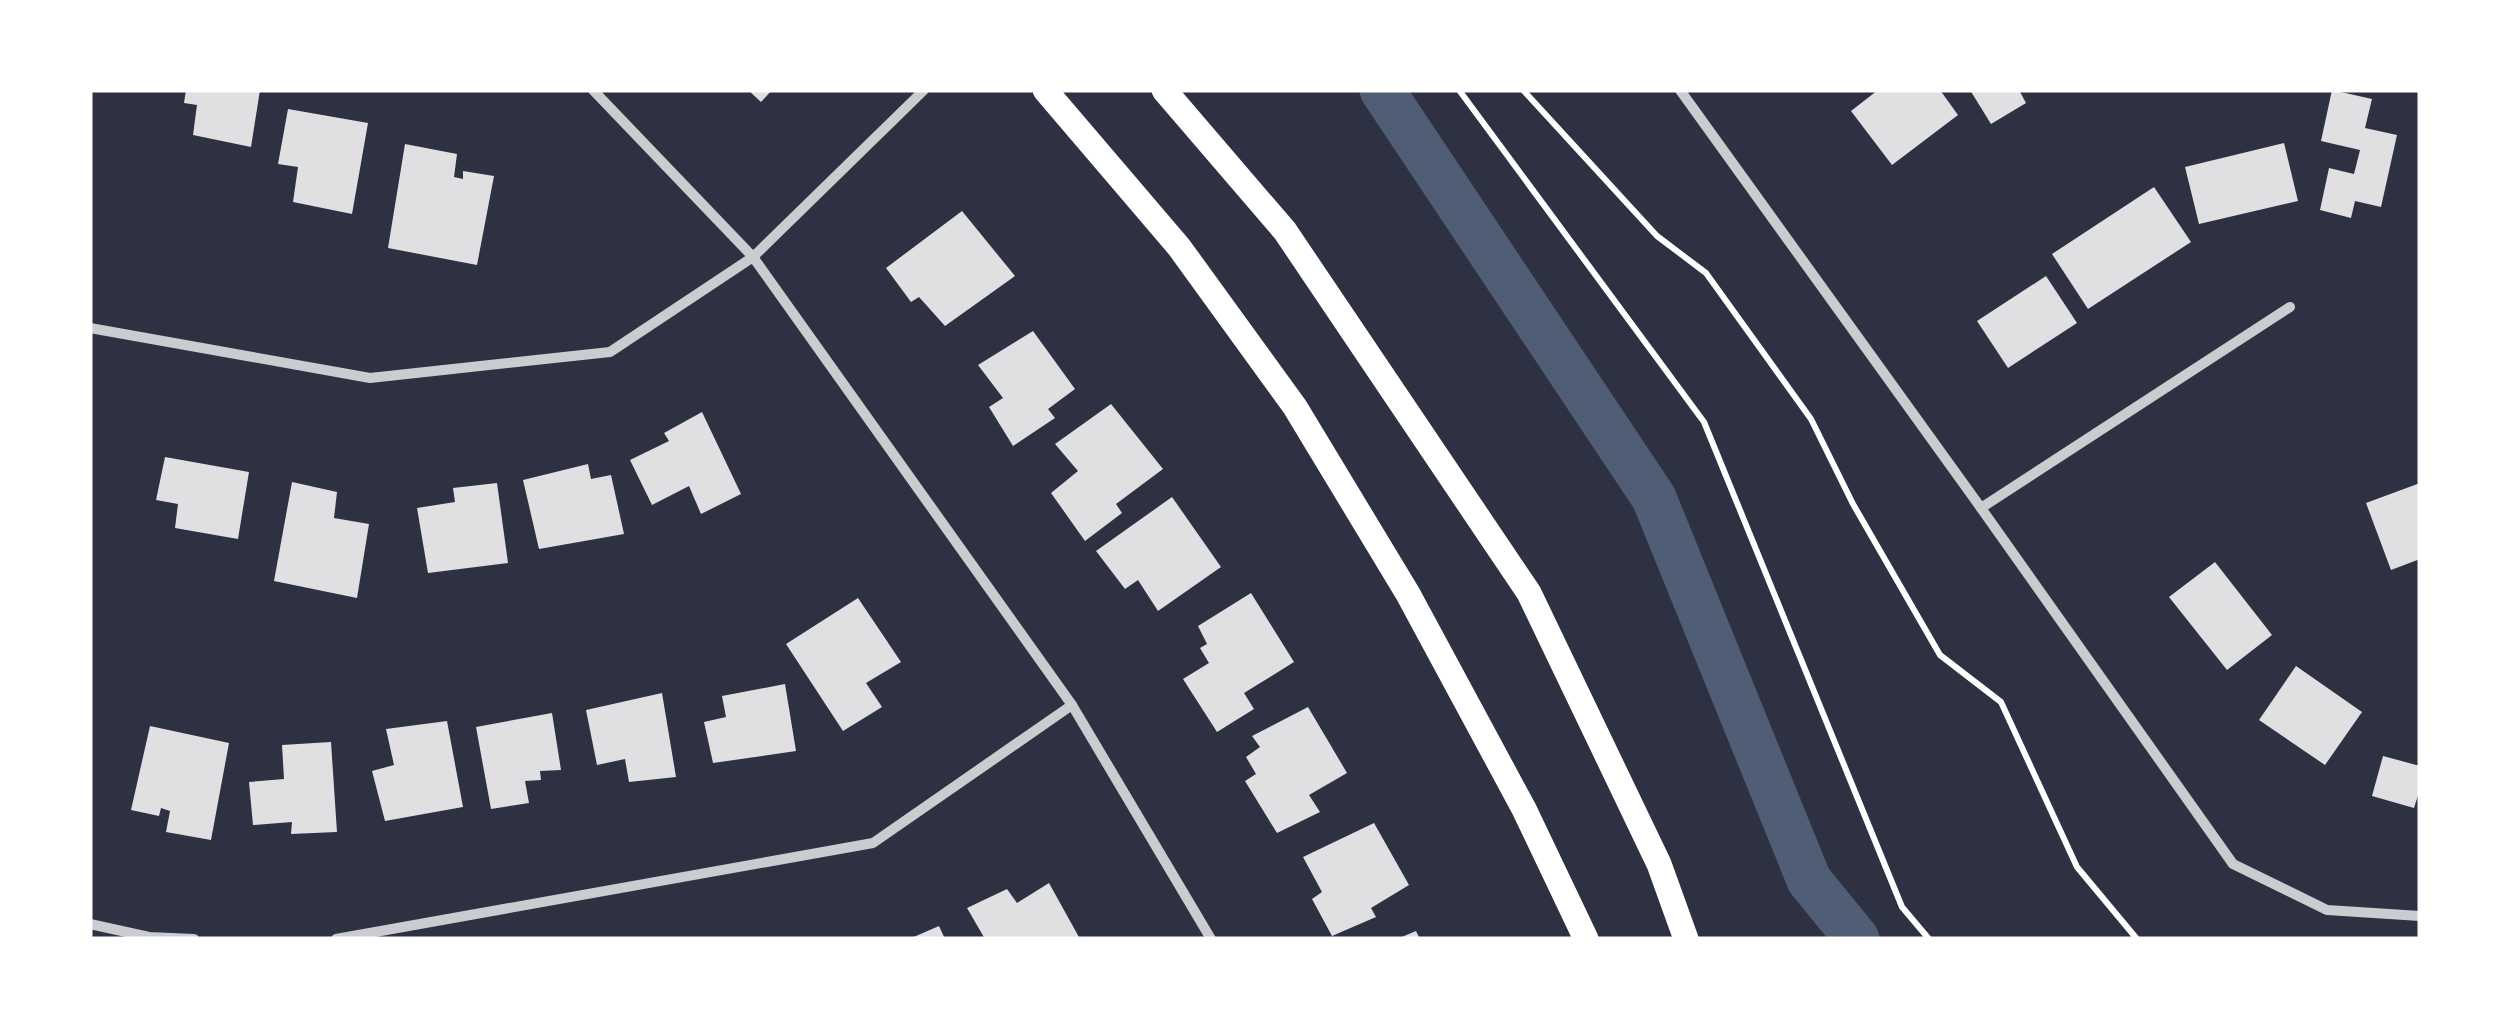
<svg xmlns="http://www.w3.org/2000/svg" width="2510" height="1029" font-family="'IBM Plex Sans',sans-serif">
<rect width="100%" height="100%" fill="#2d3142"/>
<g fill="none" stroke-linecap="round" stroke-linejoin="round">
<!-- canal -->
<polyline stroke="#4f5d75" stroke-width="45" points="1382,90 1654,498 1809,880 1857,939"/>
</g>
<!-- building -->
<g fill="#e0e0e3">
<polygon points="186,90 260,90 251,147 193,135 197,105 184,103"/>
<polygon points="748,90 772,90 761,102"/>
<polygon points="1878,90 1940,90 1958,115 1892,165 1851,111"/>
<polygon points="1970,90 2019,90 2026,103 1991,124"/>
<polygon points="2332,90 2372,99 2365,128 2397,135 2381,207 2355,201 2351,218 2320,210 2329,168 2354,174 2360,150 2321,141"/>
<polygon points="288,109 368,123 352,214 293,202 298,167 278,164"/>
<polygon points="2284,143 2298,201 2199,224 2185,167"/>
<polygon points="405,144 457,154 454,177 463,179 463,171 494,176 477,265 388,248"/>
<polygon points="2154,187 2191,242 2088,309 2052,254"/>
<polygon points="962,211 1015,276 945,326 919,297 911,302 886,268"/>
<polygon points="2046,276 2077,323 2008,368 1977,321"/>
<polygon points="1033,331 1075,389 1048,409 1055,418 1013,446 989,407 1003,398 978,365"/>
<polygon points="1111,404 1163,469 1116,504 1122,513 1085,541 1051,493 1078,471 1055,444"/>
<polygon points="702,412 741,494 701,514 689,486 652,505 630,460 669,441 664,433"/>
<polygon points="165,457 249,472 238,539 175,528 178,504 156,500"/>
<polygon points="588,464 591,479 611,475 624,534 539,549 523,480"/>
<polygon points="292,482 337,492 334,518 369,524 357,598 274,581"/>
<polygon points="497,483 508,563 428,573 417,508 455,502 453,488"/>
<polygon points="2420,483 2420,559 2391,570 2366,503"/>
<polygon points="1172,497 1221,567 1158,611 1138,580 1125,589 1096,551"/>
<polygon points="2215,562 2272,635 2227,670 2169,597"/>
<polygon points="1251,593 1294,662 1244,693 1254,709 1217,732 1183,679 1209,663 1200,648 1207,644 1198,626"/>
<polygon points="858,598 901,662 866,683 882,707 843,731 786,644"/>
<polygon points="2296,666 2362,712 2325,765 2259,720"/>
<polygon points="785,684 796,751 713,763 704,722 726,717 722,696"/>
<polygon points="662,693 676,777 629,782 625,759 597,765 586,710"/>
<polygon points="1308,707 1347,773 1309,795 1320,812 1277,833 1245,781 1256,774 1246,757 1260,747 1252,736"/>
<polygon points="552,713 561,770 540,771 541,780 525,781 529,803 491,809 476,727"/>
<polygon points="447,721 463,807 385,821 372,771 394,765 386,729"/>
<polygon points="150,726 229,743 211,840 166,832 170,811 161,808 159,816 131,810"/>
<polygon points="331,742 337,832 291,834 292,822 253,825 249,782 284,779 282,745"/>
<polygon points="2383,756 2420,766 2420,789 2414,808 2372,796"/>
<polygon points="1374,823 1409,885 1371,908 1376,917 1332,936 1312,899 1322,892 1303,857"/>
<polygon points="1049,883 1080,939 985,939 967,908 1007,889 1017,903"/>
<polygon points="939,926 945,939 909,939"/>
<polygon points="1416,931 1420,939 1397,939"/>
</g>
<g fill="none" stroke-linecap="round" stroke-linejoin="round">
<!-- path -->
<g stroke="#fff" stroke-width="6">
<polyline points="1459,90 1704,422 1902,907 1929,939"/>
<polyline points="1523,90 1657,236 1706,273 1811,419 1853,504 1940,655 2001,702 2077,867 2137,939"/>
</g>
<!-- minor -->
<g stroke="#caccd0" stroke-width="10">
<polyline points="593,90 753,257 1072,705 1211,939"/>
<polyline points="1680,90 1981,508 2233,864 2327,910 2420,916"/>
<polyline points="90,328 370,378 610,352 753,257 924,90"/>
<polyline points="1981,508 2290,307"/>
<polyline points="90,924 149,937 194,939"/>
<polyline points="336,939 873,843 1072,705"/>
</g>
<!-- primary -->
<g stroke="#fff" stroke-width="25">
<polyline points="1045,90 1179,247 1295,407 1408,594 1524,809 1586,939"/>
<polyline points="1164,90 1285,231 1529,593 1659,864 1686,939"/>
</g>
</g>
<!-- border -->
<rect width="2510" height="1029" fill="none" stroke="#ffffff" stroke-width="185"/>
</svg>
